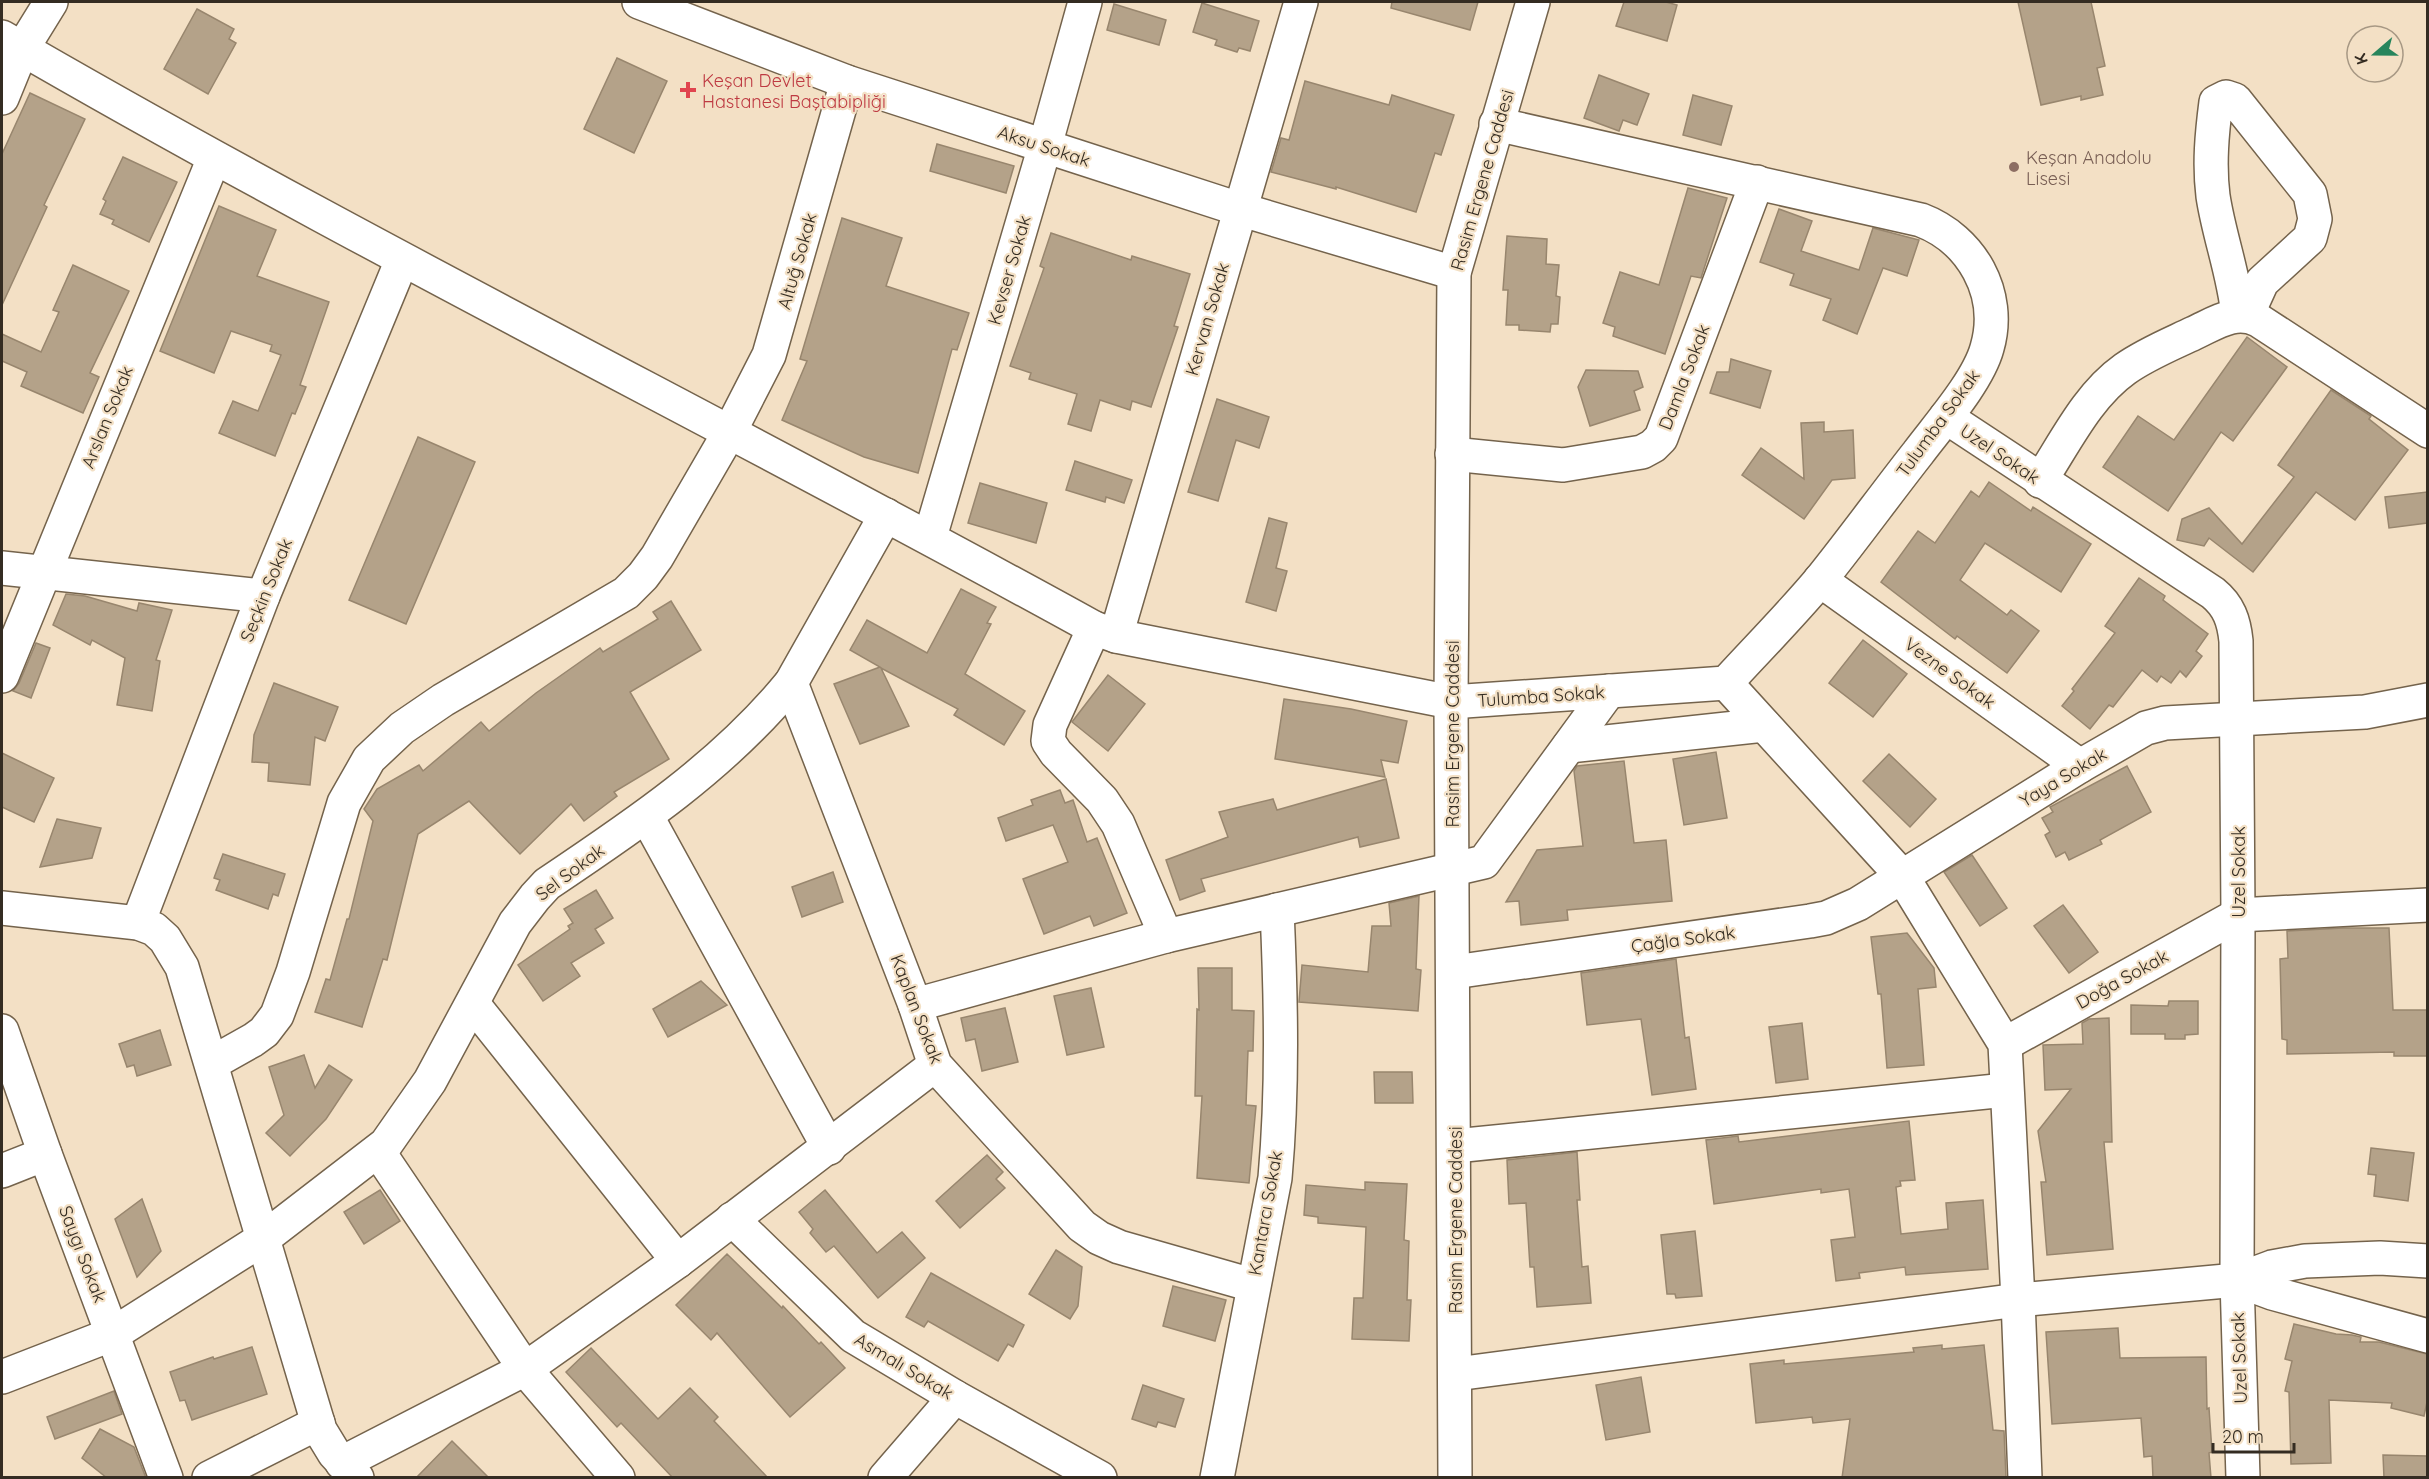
<svg xmlns="http://www.w3.org/2000/svg" width="2429" height="1479" font-family="Quicksand,sans-serif">
<rect width="100%" height="100%" fill="#f3e0c5"/>
<!-- building -->
<g fill="#b4a289" stroke="#98866e" stroke-width="1.5">
<polygon points="1392,2 1478,2 1470,30 1391,8"/>
<polygon points="1624,2 1666,2 1677,5 1667,41 1616,26"/>
<polygon points="2018,2 2091,2 2105,66 2097,68 2103,95 2081,100 2081,96 2041,105"/>
<polygon points="1202,3 1259,21 1250,51 1239,48 1237,52 1215,45 1217,40 1193,32"/>
<polygon points="1114,4 1166,20 1159,45 1107,30"/>
<polygon points="197,9 234,29 229,39 236,43 208,94 164,69"/>
<polygon points="617,58 667,81 634,153 584,129"/>
<polygon points="1599,75 1649,94 1637,125 1623,120 1619,131 1584,118"/>
<polygon points="1305,81 1389,105 1392,95 1454,115 1441,155 1435,153 1416,212 1336,187 1336,189 1271,172 1281,138 1289,140"/>
<polygon points="30,93 85,119 44,205 47,207 2,305 2,154"/>
<polygon points="1693,95 1732,106 1721,145 1683,135"/>
<polygon points="937,144 1014,166 1006,193 930,171"/>
<polygon points="123,157 177,182 149,242 112,224 114,220 100,214 106,201 103,199"/>
<polygon points="1688,188 1727,198 1701,278 1691,276 1665,354 1613,336 1615,327 1603,323 1620,272 1659,285"/>
<polygon points="219,206 276,230 257,276 329,302 300,385 306,387 295,414 292,413 275,456 219,433 233,401 258,411 281,355 270,351 272,345 231,331 214,373 160,351"/>
<polygon points="1779,209 1812,221 1801,251 1859,270 1873,228 1919,240 1907,276 1883,268 1857,334 1823,320 1831,299 1790,285 1794,274 1760,262"/>
<polygon points="842,218 902,238 886,286 969,313 957,350 952,349 918,473 864,457 782,420 807,361 800,359"/>
<polygon points="1051,233 1131,260 1132,256 1190,274 1174,326 1178,327 1151,407 1132,401 1130,410 1100,400 1091,431 1068,424 1077,394 1029,379 1031,373 1010,366 1044,268 1040,266"/>
<polygon points="1507,236 1547,239 1546,264 1559,265 1556,296 1560,297 1558,324 1551,324 1550,332 1519,330 1519,325 1506,325 1508,290 1503,290"/>
<polygon points="73,265 129,291 90,373 99,377 83,413 21,386 27,372 2,361 2,334 41,352 59,312 53,310"/>
<polygon points="2247,337 2287,367 2233,441 2221,432 2168,511 2103,467 2138,416 2174,440"/>
<polygon points="1731,359 1771,371 1760,408 1710,393 1717,372 1729,372"/>
<polygon points="1586,370 1638,371 1643,387 1634,391 1640,410 1590,426 1578,387"/>
<polygon points="2331,390 2371,416 2369,419 2408,450 2355,520 2316,492 2253,572 2209,538 2204,546 2177,540 2182,519 2209,508 2242,544 2294,477 2278,465"/>
<polygon points="1217,399 1269,417 1259,448 1236,440 1218,501 1188,492"/>
<polygon points="1824,422 1824,432 1853,430 1855,478 1832,480 1804,519 1742,475 1761,448 1804,479 1801,423"/>
<polygon points="418,437 475,462 406,624 349,600"/>
<polygon points="1075,461 1132,480 1124,503 1106,497 1105,502 1066,490"/>
<polygon points="1989,482 2031,511 2033,507 2091,544 2061,592 1985,543 1960,580 2007,615 2011,610 2039,631 2007,673 1957,636 1955,639 1881,582 1918,531 1935,543 1971,491 1979,497"/>
<polygon points="980,483 1047,503 1036,543 968,523"/>
<polygon points="2427,492 2427,523 2389,528 2385,497"/>
<polygon points="1269,518 1287,523 1276,568 1287,571 1276,611 1246,602"/>
<polygon points="2139,578 2165,596 2163,600 2208,634 2196,651 2202,656 2186,677 2180,671 2171,683 2161,676 2157,682 2142,670 2113,707 2109,705 2090,729 2062,706 2074,691 2072,689 2115,633 2105,626"/>
<polygon points="961,589 996,607 987,623 991,624 965,674 1025,711 1004,745 954,715 958,709 881,668 909,726 860,744 834,684 880,667 850,650 867,620 927,653"/>
<polygon points="66,594 85,596 137,611 139,603 172,610 156,660 160,661 152,711 117,705 125,658 92,640 90,645 53,625"/>
<polygon points="671,601 701,650 630,692 669,759 614,792 617,796 584,821 571,804 520,854 469,801 418,834 387,960 383,959 362,1027 315,1012 326,979 330,980 347,919 349,919 373,821 364,809 377,789 419,765 423,771 481,722 489,731 536,693 600,648 603,652 658,619 653,612"/>
<polygon points="1863,640 1907,674 1873,717 1829,683"/>
<polygon points="36,643 50,648 31,698 13,691 19,683"/>
<polygon points="1108,675 1145,704 1108,751 1072,722"/>
<polygon points="274,683 338,707 325,741 315,737 310,785 268,781 269,763 252,762 254,735"/>
<polygon points="1284,699 1351,709 1407,721 1398,763 1381,760 1385,777 1275,759"/>
<polygon points="1716,752 1727,818 1684,825 1673,759"/>
<polygon points="2,753 54,778 34,822 2,807"/>
<polygon points="1889,754 1936,799 1910,827 1863,781"/>
<polygon points="1624,761 1634,843 1666,840 1672,901 1567,910 1568,920 1521,925 1519,901 1506,902 1537,850 1583,846 1574,771 1577,766"/>
<polygon points="2127,766 2151,812 2100,840 2102,844 2069,860 2065,852 2056,857 2045,835 2050,832 2042,818 2053,812 2050,807"/>
<polygon points="1386,779 1399,838 1360,847 1358,837 1201,879 1205,891 1180,900 1166,860 1228,837 1219,812 1273,799 1277,810"/>
<polygon points="1060,790 1065,803 1073,800 1087,842 1097,838 1127,913 1094,926 1090,916 1044,934 1023,879 1068,862 1053,825 1006,841 998,818 1033,805 1031,800"/>
<polygon points="57,819 101,828 92,858 40,867"/>
<polygon points="223,854 285,874 278,896 273,894 268,909 216,890 220,880 214,878"/>
<polygon points="1972,855 2007,908 1980,926 1944,872"/>
<polygon points="833,872 843,902 802,917 792,887"/>
<polygon points="596,890 613,918 595,929 604,943 571,963 580,976 543,1001 518,965 570,929 568,926 573,923 564,909"/>
<polygon points="1419,896 1416,969 1421,970 1418,1011 1299,1002 1302,965 1368,972 1372,926 1391,926 1389,903"/>
<polygon points="2063,905 2098,952 2069,973 2034,926"/>
<polygon points="2343,928 2389,928 2393,1010 2427,1010 2427,1056 2394,1056 2394,1052 2287,1054 2287,1040 2282,1039 2280,959 2288,958 2287,931"/>
<polygon points="1907,933 1934,968 1936,987 1918,989 1924,1065 1887,1068 1881,994 1878,994 1871,937"/>
<polygon points="1676,959 1685,1038 1689,1037 1696,1089 1652,1095 1641,1019 1587,1025 1581,973"/>
<polygon points="1198,968 1232,968 1232,1010 1254,1011 1253,1051 1248,1051 1246,1105 1256,1106 1249,1183 1197,1178 1202,1096 1195,1096 1197,1009 1199,1010"/>
<polygon points="701,981 727,1005 668,1037 653,1009"/>
<polygon points="1091,988 1104,1047 1067,1055 1054,996"/>
<polygon points="2169,1001 2198,1001 2198,1034 2185,1035 2185,1039 2165,1039 2165,1034 2131,1034 2131,1005 2168,1006"/>
<polygon points="1005,1008 1018,1062 982,1071 975,1039 966,1041 961,1018"/>
<polygon points="2109,1018 2112,1142 2104,1142 2113,1249 2047,1255 2041,1182 2046,1182 2038,1131 2071,1089 2045,1090 2043,1045 2083,1044 2082,1023 2089,1019"/>
<polygon points="1802,1023 1808,1079 1776,1083 1769,1027"/>
<polygon points="160,1030 171,1065 137,1076 134,1065 127,1067 119,1044"/>
<polygon points="304,1055 315,1088 329,1065 352,1080 326,1119 290,1156 266,1133 284,1115 269,1067"/>
<polygon points="1374,1072 1412,1072 1413,1103 1375,1103"/>
<polygon points="1909,1121 1915,1180 1900,1181 1901,1186 1896,1187 1901,1234 1948,1229 1946,1203 1983,1200 1988,1269 1906,1275 1905,1267 1859,1273 1860,1278 1836,1281 1831,1240 1855,1237 1849,1189 1821,1193 1821,1189 1714,1204 1706,1140 1738,1136 1739,1142"/>
<polygon points="2371,1148 2414,1153 2408,1201 2374,1196 2376,1175 2368,1174"/>
<polygon points="1577,1152 1580,1200 1577,1200 1582,1267 1588,1266 1591,1303 1537,1307 1534,1267 1530,1267 1526,1203 1509,1204 1507,1160"/>
<polygon points="987,1155 1003,1172 996,1179 1005,1188 960,1228 936,1201"/>
<polygon points="1365,1182 1407,1184 1404,1240 1409,1241 1407,1300 1411,1300 1409,1341 1352,1339 1354,1298 1363,1298 1366,1227 1318,1223 1318,1217 1304,1215 1306,1185 1365,1190"/>
<polygon points="380,1190 400,1221 364,1244 344,1212"/>
<polygon points="825,1190 877,1253 902,1232 925,1258 878,1298 834,1246 826,1252 810,1233 813,1229 799,1212"/>
<polygon points="142,1199 161,1251 137,1277 115,1219"/>
<polygon points="1695,1231 1702,1296 1676,1298 1675,1294 1667,1294 1661,1235"/>
<polygon points="1056,1250 1082,1267 1078,1306 1070,1319 1029,1294"/>
<polygon points="727,1254 782,1308 783,1306 819,1344 821,1342 845,1368 790,1417 717,1333 711,1340 676,1305"/>
<polygon points="931,1273 1024,1325 1013,1347 1008,1344 998,1361 928,1321 924,1327 906,1317"/>
<polygon points="1173,1286 1226,1300 1215,1341 1163,1326"/>
<polygon points="2294,1324 2336,1334 2352,1335 2361,1337 2360,1342 2379,1342 2427,1354 2427,1402 2424,1416 2391,1408 2392,1403 2329,1400 2331,1463 2291,1464 2289,1392 2285,1391 2292,1361 2285,1359"/>
<polygon points="2118,1328 2120,1358 2206,1357 2207,1409 2209,1408 2212,1452 2209,1453 2211,1478 2153,1478 2152,1456 2144,1457 2141,1418 2052,1424 2046,1332"/>
<polygon points="1942,1345 1942,1349 1984,1345 1993,1430 2004,1431 2006,1478 1842,1478 1850,1419 1813,1423 1812,1417 1756,1423 1750,1364 1784,1360 1784,1364 1914,1352 1913,1348"/>
<polygon points="252,1347 267,1394 192,1420 185,1400 180,1401 170,1372 213,1357 214,1359"/>
<polygon points="591,1348 658,1419 690,1388 718,1417 714,1421 768,1478 673,1478 621,1423 617,1427 566,1372"/>
<polygon points="1641,1377 1650,1432 1606,1440 1596,1385"/>
<polygon points="1143,1385 1184,1399 1175,1427 1158,1422 1156,1427 1132,1419"/>
<polygon points="114,1391 122,1414 55,1439 47,1417"/>
<polygon points="100,1429 134,1447 146,1478 107,1478 82,1458"/>
<polygon points="452,1441 489,1478 416,1478"/>
<polygon points="2383,1455 2427,1456 2427,1478 2384,1478"/>
</g>
<g fill="none" stroke-linecap="round" stroke-linejoin="round">
<!-- minor casing -->
<g stroke="#74634c" stroke-width="36">
<g id="minor">
<polyline points="639,2 847,82 1239,209 1454,273"/>
<path d="M 2,37 C 360,245 732,428 1094,628 L 1116,636 L 1451,702 L 1726,683 C 1757,649 1791,615 1821,579 C 1854,538 1885,495 1918,453 C 1939,425 1978,381 1987,348 C 2003,293 1971,239 1921,220 L 1496,124"/>
<polyline points="2,98 22,49 51,2"/>
<path d="M 2238,315 C 2234,274 2219,236 2213,196 C 2209,164 2212,133 2216,102 L 2226,97 L 2235,100 L 2310,194 L 2315,219 L 2310,238 L 2262,282 L 2247,315"/>
<path d="M 1946,417 L 2213,593 C 2229,606 2234,621 2236,641 L 2238,915 L 2237,1280 L 2243,1478"/>
<polyline points="1452,454 1563,465 1642,452 1653,446 1661,438 1757,182"/>
<path d="M 2040,481 C 2065,443 2087,396 2125,369 C 2146,354 2171,344 2194,333 C 2216,323 2235,309 2258,320 L 2428,431"/>
<polyline points="930,537 1045,146 1085,2"/>
<polyline points="2,568 263,596"/>
<polyline points="1820,580 2080,766"/>
<polyline points="1094,628 1050,725 1048,741 1056,753 1102,800 1118,824 1166,936"/>
<polyline points="1116,636 1301,2"/>
<polyline points="2,676 214,158"/>
<polyline points="791,683 915,1005 935,1065 1082,1226 1099,1238 1119,1247 1252,1285"/>
<polyline points="1726,683 1902,876 2005,1044 2018,1300 2025,1478"/>
<polyline points="1569,746 1764,725"/>
<polyline points="647,817 829,1148"/>
<polyline points="2,908 138,923 154,929 165,939 182,967 320,1430 334,1453 357,1478"/>
<polyline points="138,923 263,596 402,260"/>
<polyline points="1454,972 1810,921 1826,918 1858,904 2080,766 2146,728 2165,723 2365,712 2428,700"/>
<polyline points="473,1004 678,1261"/>
<polyline points="915,1005 1166,936 1484,862 1609,691"/>
<polyline points="2,1031 45,1154 166,1478"/>
<polyline points="2005,1044 2238,915 2428,905"/>
<polyline points="212,1063 253,1040 264,1032 277,1015 293,972 344,803 369,759 402,728 443,700 626,593 643,576 657,557 729,433 769,355 847,82"/>
<polyline points="1455,1146 2006,1090"/>
<polyline points="378,1151 525,1369 618,1478"/>
<polyline points="2,1171 45,1154"/>
<polyline points="732,1219 853,1336 955,1397 1100,1478"/>
<polyline points="2237,1280 2272,1293 2428,1336"/>
<polyline points="1456,1374 2018,1300 2237,1280 2272,1267 2305,1261 2380,1258 2428,1261"/>
<path d="M 2,1377 L 113,1334 L 264,1238 L 386,1144 L 430,1081 L 515,923 L 535,897 L 547,884 C 635,825 723,766 791,683 L 886,515"/>
<polyline points="342,1463 525,1369 678,1261 935,1065"/>
<polyline points="209,1478 318,1423"/>
<polyline points="885,1478 955,1397"/>
<path d="M 1217,1478 L 1275,1178 C 1283,1089 1281,999 1277,910"/>
</g>
</g>
<!-- major casing -->
<g stroke="#74634c" stroke-width="36">
<polyline id="major" points="1455,1478 1451,702 1454,273 1533,2"/>
</g>
<!-- minor -->
<use href="#minor" stroke="#fff" stroke-width="33"/>
<!-- major -->
<use href="#major" stroke="#fff" stroke-width="33"/>
</g>
<!-- markers -->
<path fill="#e0444e" stroke="#f3e0c5" stroke-width="2" d="M685 81h6v6h6v6h-6v6h-6v-6h-6v-6h6z"/>
<circle fill="#8d6e63" stroke="#f3e0c5" stroke-width="2" cx="2014" cy="167" r="6"/>
<g text-anchor="middle" dominant-baseline="central" stroke-width="4.5" stroke-linejoin="round" paint-order="stroke">
<!-- health labels -->
<g font-size="18" fill="#be3a42" stroke="#f3e0c5" text-anchor="start">
<text x="702" y="80">Keşan Devlet<tspan x="702" dy="21">Hastanesi Baştabipliği</tspan></text>
</g>
<!-- street labels -->
<g font-size="18" fill="#342c22" stroke="#f3e0c5">
<text transform="translate(1044 146) rotate(18)">Aksu Sokak</text>
<text transform="translate(1482 180) rotate(-74)">Rasim Ergene Caddesi</text>
<text transform="translate(797 261) rotate(-74)">Altuğ Sokak</text>
<text transform="translate(1009 270) rotate(-74)">Kevser Sokak</text>
<text transform="translate(1207 319) rotate(-74)">Kervan Sokak</text>
<text transform="translate(1684 377) rotate(-69)">Damla Sokak</text>
<text transform="translate(107 417) rotate(-68)">Arslan Sokak</text>
<text transform="translate(1938 423) rotate(-54)">Tulumba Sokak</text>
<text transform="translate(2000 454) rotate(34)">Uzel Sokak</text>
<text transform="translate(266 590) rotate(-68)">Seçkin Sokak</text>
<text transform="translate(1950 673) rotate(36)">Vezne Sokak</text>
<text transform="translate(1541 696) rotate(-4)">Tulumba Sokak</text>
<text transform="translate(1452 734) rotate(-90)">Rasim Ergene Caddesi</text>
<text transform="translate(2063 777) rotate(-31)">Yaya Sokak</text>
<text transform="translate(570 872) rotate(-37)">Sel Sokak</text>
<text transform="translate(2238 872) rotate(-90)">Uzel Sokak</text>
<text transform="translate(1683 939) rotate(-8)">Çağla Sokak</text>
<text transform="translate(2122 979) rotate(-29)">Doğa Sokak</text>
<text transform="translate(917 1009) rotate(69)">Kaplan Sokak</text>
<text transform="translate(1265 1213) rotate(-80)">Kantarcı Sokak</text>
<text transform="translate(1455 1220) rotate(-90)">Rasim Ergene Caddesi</text>
<text transform="translate(83 1254) rotate(69)">Saygı Sokak</text>
<text transform="translate(2239 1358) rotate(-92)">Uzel Sokak</text>
<text transform="translate(904 1366) rotate(31)">Asmalı Sokak</text>
</g>
<!-- education labels -->
<g font-size="18" fill="#785e54" stroke="#f3e0c5" text-anchor="start">
<text x="2026" y="157">Keşan Anadolu<tspan x="2026" dy="21">Lisesi</tspan></text>
</g>
</g>
<!-- border -->
<rect width="2429" height="1479" fill="none" stroke="#342c22" stroke-width="6"/>
<!-- north arrow -->
<g transform="translate(2375 54) rotate(250)"><circle r="28" fill="#f3e0c5" stroke="#a79884" stroke-width="1.5"/>
<path d="M0-4.5L10 22L0 15L-10 22Z" fill="#27855c"/>
<text y="-9" font-size="16" font-weight="bold" text-anchor="middle" fill="#342c22">K</text>
</g>
<!-- scale -->
<path d="M2213 1443v9h81v-9" fill="none" stroke="#342c22" stroke-width="3"/>
<text x="2222" y="1443" font-size="18" fill="#342c22" stroke="#f3e0c5" stroke-width="4.5" paint-order="stroke">20 m</text>
</svg>
